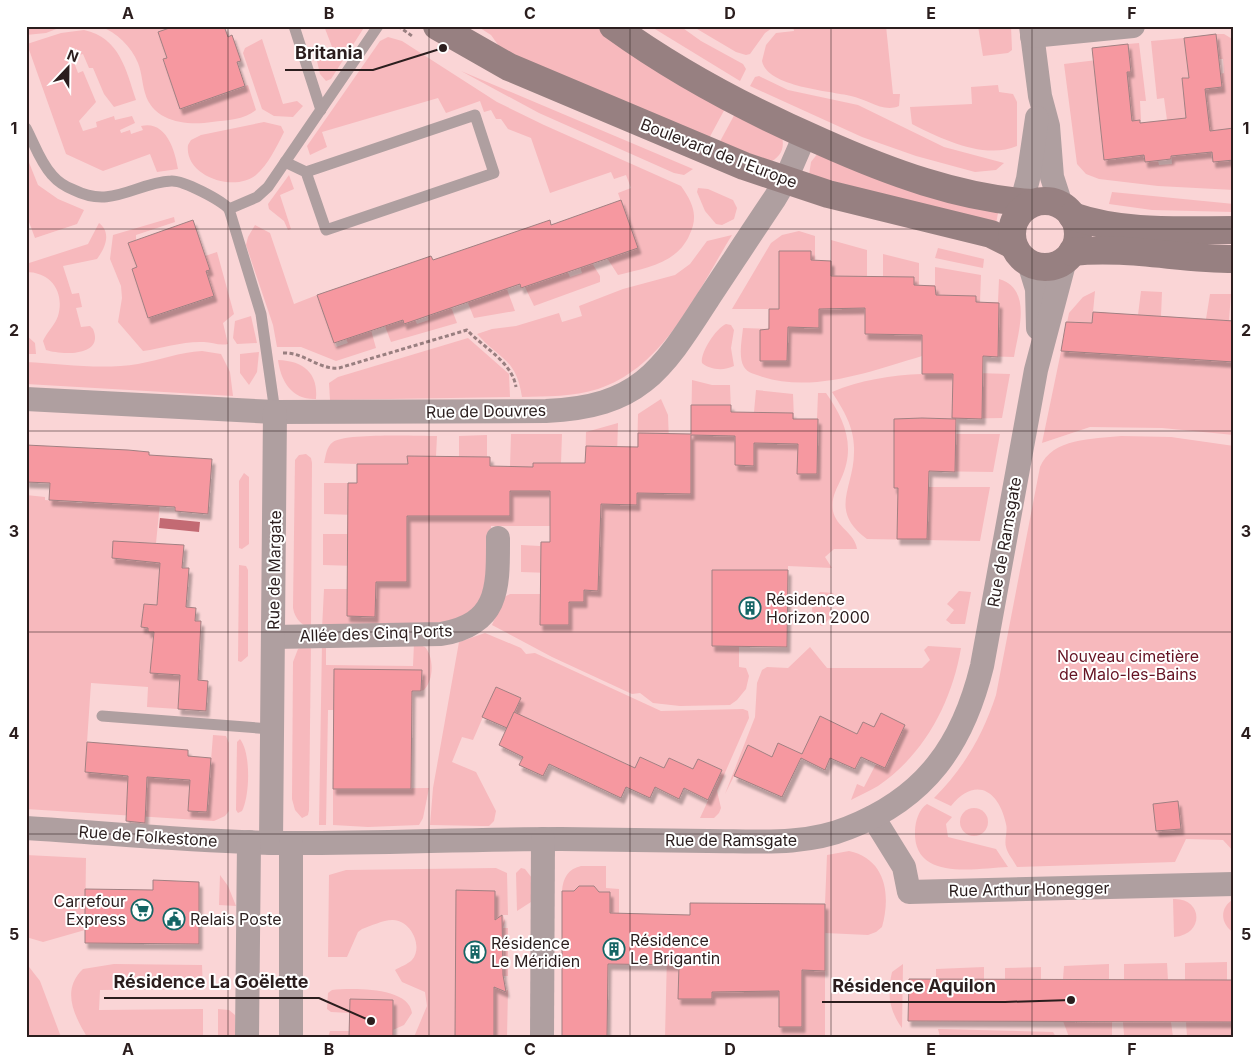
<svg xmlns="http://www.w3.org/2000/svg" width="1260" height="1063" font-family="Inter,sans-serif">
<defs>
<filter id="shadow"><feDropShadow dx="3" dy="5.5" stdDeviation="1" flood-color="#0004"/></filter>
</defs>
<rect width="100%" height="100%" fill="#fad5d6"/>
<!-- green -->
<g fill="#f7b9bd">
<polygon points="26,26 64,26 46,33 26,35"/>
<path d="M 100,26 L 175,26 L 167,58 L 163,59 L 180,109 L 248,85 L 256,110 C 244,120 227,120 212,122 C 187,126 153,122 145,93 C 142,83 142,73 138,63 C 131,46 117,33 100,26 Z"/>
<polygon points="324,26 365,26 331,79 326,81 320,74 317,61 334,52"/>
<polygon points="477,26 601,26 727,105 707,142 501,49 491,35"/>
<polygon points="650,26 680,26 701,41 743,64 746,69 740,81"/>
<polygon points="692,26 775,26 765,33 750,54 746,55 736,52"/>
<path d="M 793,26 L 886,26 L 893,94 L 900,94 L 899,106 C 883,113 867,99 851,96 C 831,91 767,87 762,61 L 766,45 L 776,33 L 794,31 Z"/>
<polygon points="978,26 1011,26 1012,50 1008,53 983,56"/>
<path d="M 84,30 C 120,38 126,70 136,100 L 114,107 L 104,94 L 93,68 L 89,68 L 83,54 L 72,57 L 78,73 L 83,71 L 96,102 L 79,121 L 83,131 L 97,127 L 96,122 L 114,116 L 115,120 L 132,116 L 135,123 L 120,130 L 121,133 L 130,130 L 131,134 L 143,130 L 141,126 C 166,120 175,150 178,169 L 157,172 L 150,154 L 103,171 L 66,154 L 27,44 L 61,33 Z"/>
<polygon points="1216,34 1224,34 1234,40 1234,128 1210,131 1167,120 1164,98 1157,99 1151,41 1184,38 1187,62 1192,77 1182,78 1184,92 1222,87 1220,74 1224,73 1223,59 1219,59"/>
<path d="M 388,37 L 402,41 L 497,102 L 544,125 L 681,186 C 693,203 699,216 689,236 C 676,264 645,268 618,275 L 607,258 L 637,247 L 618,193 L 631,188 L 626,175 L 614,179 L 611,172 L 550,193 L 531,138 L 508,129 L 501,119 L 496,119 L 491,110 L 484,112 L 480,101 L 446,113 L 438,98 L 322,132 L 327,147 L 310,155 L 307,146 L 380,41 Z"/>
<polygon points="262,39 283,104 297,101 303,106 293,117 274,116 262,109 243,53 245,48"/>
<polygon points="1139,43 1146,101 1140,101 1141,120 1126,122 1125,126 1101,128 1104,159 1144,152 1145,162 1158,161 1159,165 1172,164 1171,152 1187,155 1212,152 1213,162 1234,160 1234,190 1158,186 1099,179 1086,174 1077,164 1064,64 1097,60 1131,72 1128,44"/>
<polygon points="461,71 693,169 684,175 674,173 539,113"/>
<polygon points="759,76 788,90 858,105 944,147 1004,163 996,170 975,172 916,156 862,137 750,86 755,77"/>
<path d="M 998,85 L 999,92 L 1013,94 L 1017,102 L 1017,146 C 985,160 941,139 912,124 L 910,107 L 972,104 L 971,87 Z"/>
<path d="M 737,110 L 782,137 C 785,149 780,158 768,163 L 717,147 Z"/>
<path d="M 264,122 L 281,126 L 284,132 C 277,146 268,165 256,175 C 234,193 184,176 188,145 L 191,140 L 201,135 Z"/>
<polygon points="818,153 998,213 996,224 809,175 811,162"/>
<polygon points="26,155 38,185 58,199 84,210 77,224 35,238 26,214"/>
<polygon points="289,175 294,189 280,195 291,229 288,230 284,221 269,209 268,204"/>
<polygon points="698,188 708,189 733,200 737,208 734,219 722,225 716,224 705,211 697,192"/>
<polygon points="1112,192 1234,204 1234,212 1152,210 1109,204"/>
<path d="M 174,217 L 175,222 L 136,235 L 136,240 L 128,243 L 137,267 L 132,269 L 148,318 L 214,296 L 205,271 L 210,269 L 205,256 L 217,252 L 234,314 L 223,323 L 228,344 C 219,346 212,342 204,342 C 183,341 163,348 143,351 L 118,322 L 122,298 L 121,286 L 110,259 L 113,235 Z"/>
<path d="M 99,223 C 112,233 105,248 97,259 L 63,266 L 72,294 L 79,293 L 82,307 L 76,308 L 81,327 L 90,326 L 93,329 C 105,357 61,355 46,350 L 43,341 C 47,332 55,325 58,316 C 65,292 51,272 26,272 L 26,264 L 88,244 Z"/>
<polygon points="255,225 270,233 294,304 317,295 336,347 348,343 346,339 371,330 376,348 336,361 301,347 277,347 273,325 246,245 248,237"/>
<path d="M 799,231 L 815,236 L 815,261 L 831,261 L 831,240 L 867,250 L 867,284 L 883,285 L 883,254 L 919,263 L 919,285 L 935,285 L 935,267 L 981,275 L 980,302 L 998,302 L 999,279 C 1033,289 1018,332 1014,357 L 978,356 L 976,373 L 1010,374 L 1002,418 L 949,419 L 949,434 L 1000,434 L 993,472 L 922,471 L 922,487 L 990,487 L 980,541 L 867,539 C 828,510 854,489 854,452 C 855,428 844,411 832,392 C 860,380 892,375 922,374 L 922,356 C 872,371 812,394 760,376 C 754,374 748,373 744,367 C 738,357 742,339 743,328 L 768,329 L 769,309 L 732,309 L 771,243 L 782,235 Z"/>
<path d="M 732,235 C 697,292 665,367 598,389 C 573,397 547,396 522,397 C 516,358 500,360 477,334 L 492,329 L 516,326 L 559,313 L 562,322 L 582,316 L 579,306 L 623,289 L 675,275 L 690,264 L 707,241 Z"/>
<polygon points="938,248 984,259 983,268 935,258"/>
<polygon points="592,263 600,276 600,282 534,306 525,287 566,268 570,277 582,273 580,267"/>
<polygon points="505,284 515,311 474,318 466,298"/>
<polygon points="1095,291 1093,312 1138,315 1141,291 1162,292 1161,316 1206,319 1210,294 1231,294 1229,320 1234,320 1234,435 1162,428 1090,427 1042,443 1069,313 1083,297"/>
<polygon points="451,307 457,323 391,342 385,326 403,320 404,324 415,320 417,324 429,320 428,316"/>
<polygon points="251,316 257,343 237,344 233,338 235,321"/>
<path d="M 726,324 L 731,325 L 734,330 L 731,348 L 734,366 C 724,371 710,370 702,363 C 700,353 716,328 726,324 Z"/>
<polygon points="26,335 35,343 36,354 26,354"/>
<polygon points="468,338 509,374 510,397 330,400 329,383 338,377"/>
<path d="M 202,351 L 221,354 L 230,372 L 233,396 L 26,384 L 26,362 C 62,364 102,370 138,364 C 160,360 180,352 202,351 Z"/>
<polygon points="259,352 257,372 249,385 240,373 240,354"/>
<path d="M 278,360 C 304,361 318,373 316,399 C 292,400 281,382 278,360 Z"/>
<path d="M 692,380 L 712,385 L 730,385 L 731,412 L 754,412 L 756,390 L 793,394 L 794,419 L 817,419 L 818,393 L 826,393 C 845,420 856,447 841,479 C 836,490 831,498 833,511 C 836,527 855,533 857,549 L 834,549 L 825,557 L 832,568 L 788,566 L 788,570 L 712,646 L 739,646 L 739,667 L 746,668 L 749,676 L 746,689 L 737,700 L 730,705 L 680,706 L 653,703 L 640,693 L 632,694 L 552,657 L 492,625 L 504,597 L 510,594 L 549,594 L 550,573 L 521,572 L 521,545 L 540,546 L 541,542 L 550,542 L 550,526 L 491,526 L 490,592 L 461,621 L 322,629 L 324,589 L 347,589 L 347,586 L 355,586 L 356,566 L 323,565 L 323,534 L 356,534 L 356,515 L 324,514 L 324,483 L 357,483 L 357,464 L 324,463 C 326,456 326,447 333,442 C 345,433 417,436 437,436 L 436,456 L 439,456 L 439,466 L 459,465 L 459,436 L 487,435 L 487,456 L 490,457 L 490,466 L 510,467 L 511,434 L 562,434 L 561,463 L 585,471 L 586,432 L 618,423 L 617,455 L 637,455 L 638,414 L 661,399 L 668,415 L 669,442 L 691,443 Z"/>
<path d="M 1121,436 L 1171,437 L 1234,446 L 1234,852 L 1223,840 L 1186,839 L 1175,862 L 1017,867 C 1014,861 1007,853 1006,847 C 1004,840 1008,831 1006,824 C 999,790 975,776 951,806 L 934,798 C 964,768 983,735 996,695 L 1040,467 C 1052,438 1093,439 1121,436 Z"/>
<path d="M 306,454 L 311,458 L 312,463 L 311,628 C 301,625 295,619 293,608 L 295,460 L 299,455 Z"/>
<polygon points="244,473 249,477 249,544 242,549 239,548 239,481"/>
<polygon points="83,483 160,503 156,543 130,542 129,559 160,563 157,605 144,605 142,627 148,628 148,632 164,633 169,657 152,656 150,673 180,675 178,709 147,707 148,687 91,683 85,772 128,776 146,807 147,777 190,780 189,810 207,812 213,735 226,736 229,743 229,811 225,816 214,821 26,809 26,495 45,497 45,500 82,503"/>
<polygon points="239,565 246,566 248,570 248,656 241,662 238,661"/>
<polygon points="959,591 971,592 965,624 951,624 946,620 954,610 947,604"/>
<path d="M 820,592 L 833,593 L 835,596 L 827,605 L 835,613 L 822,626 C 810,621 812,610 813,599 Z"/>
<polygon points="485,633 521,648 526,654 535,653 661,711 743,709 748,711 749,718 717,791 721,808 719,813 714,818 700,818 722,770 698,759 693,769 669,758 664,768 640,757 635,768 539,724 513,716 521,698 496,687 473,740 462,737 452,762 476,772 496,811 494,821 489,826 482,826 430,825 433,788 459,642"/>
<polygon points="311,643 309,810 308,815 302,818 295,810 292,799 293,662 298,649"/>
<path d="M 322,643 L 326,643 L 326,665 L 413,666 L 414,643 L 425,647 C 434,657 434,680 424,690 L 421,691 L 422,671 L 334,710 L 328,710 L 326,825 L 319,825 Z"/>
<path d="M 928,646 L 961,648 C 952,702 924,755 878,786 C 870,791 860,795 851,800 L 857,784 L 864,787 L 876,764 L 861,757 L 831,758 L 825,770 L 800,758 L 782,797 L 734,776 L 725,794 L 755,717 L 757,683 L 762,670 L 767,667 L 788,668 L 810,647 L 827,668 L 922,668 L 930,660 L 924,650 Z"/>
<path d="M 240,739 C 251,753 250,795 242,811 L 238,813 L 236,810 L 237,742 Z"/>
<polygon points="429,788 423,818 419,825 368,827 333,825 333,789"/>
<path d="M 927,804 L 952,817 L 946,824 L 948,837 L 996,849 L 1008,867 C 976,868 913,882 915,831 C 915,822 919,809 927,804 Z"/>
<circle cx="974" cy="822" r="14"/>
<path d="M 849,851 C 886,859 891,895 882,927 L 876,932 L 868,935 L 825,933 L 825,1037 L 665,1037 L 668,915 L 690,915 L 690,903 L 825,904 L 827,855 Z"/>
<polygon points="26,855 86,858 85,930 43,942 26,937"/>
<path d="M 581,866 L 606,866 L 606,888 L 619,889 L 619,914 L 610,913 L 610,892 L 599,892 L 594,886 L 579,886 L 574,891 L 562,891 C 563,878 568,869 581,866 Z"/>
<path d="M 496,868 L 507,873 L 508,915 L 503,915 L 505,921 L 503,928 L 508,928 L 508,976 L 503,976 L 503,991 L 508,990 L 507,1037 L 414,1037 L 427,1006 L 425,992 L 402,982 L 395,970 C 400,967 408,964 412,960 C 424,946 410,919 392,920 C 383,920 371,926 362,929 L 358,932 L 347,957 L 328,957 L 329,875 L 346,870 Z"/>
<polygon points="521,868 525,869 532,878 531,902 517,911 516,873"/>
<polygon points="220,875 228,886 236,906 219,905"/>
<path d="M 1173,899 C 1202,897 1206,934 1174,937 Z"/>
<path d="M 1234,899 L 1234,933 C 1220,924 1219,907 1234,899 Z"/>
<polygon points="1227,962 1227,980 1185,980 1185,963"/>
<polygon points="26,963 40,981 61,1037 26,1037"/>
<polygon points="1167,963 1168,980 1124,979 1124,964"/>
<path d="M 114,964 L 202,965 L 203,989 L 100,990 L 99,1010 L 203,1009 L 203,1037 L 87,1037 C 74,1015 61,990 83,969 Z"/>
<path d="M 903,964 L 902,1028 C 889,1010 887,994 892,972 Z"/>
<polygon points="1109,964 1109,979 1063,979 1064,966"/>
<polygon points="984,967 984,979 936,979 936,969"/>
<polygon points="1041,967 1041,979 1005,979 1005,968"/>
<path d="M 332,990 C 353,988 409,987 412,1013 L 404,1025 L 393,1030 L 392,1037 L 328,1037 L 330,1031 L 349,1031 L 350,1013 L 331,1012 L 327,1009 L 328,993 Z"/>
<polygon points="218,1009 229,1010 235,1015 236,1037 218,1037"/>
<polygon points="1063,1021 1112,1022 1112,1037 1069,1037"/>
<polygon points="1123,1022 1171,1022 1173,1037 1124,1035"/>
<polygon points="1186,1022 1232,1022 1233,1037 1187,1037"/>
<polygon points="938,1029 1053,1032 1056,1037 940,1037"/>
</g>
<!-- water -->
<polygon fill="#c36a73" points="160,518 200,522 199,532 159,528"/>
<!-- building -->
<g fill="#f698a0" stroke="#a18082" filter="url(#shadow)">
<polygon points="175,26 224,26 228,37 232,35 241,61 237,62 245,86 180,109 163,59 167,58 158,32"/>
<polygon points="1216,34 1222,87 1205,89 1210,131 1234,128 1234,160 1213,162 1212,152 1171,156 1171,159 1145,162 1144,155 1104,160 1092,48 1128,44 1131,72 1127,72 1132,121 1140,120 1140,123 1186,118 1182,78 1189,78 1184,38"/>
<polygon points="621,200 638,248 521,288 520,284 404,324 403,320 334,343 317,295 431,256 433,260 550,220 551,225"/>
<polygon points="193,220 210,270 206,271 214,296 148,318 132,269 137,267 128,243"/>
<polygon points="779,251 811,251 811,260 831,261 831,276 914,277 914,285 935,286 936,295 976,296 976,302 999,303 998,357 983,356 982,419 952,418 953,374 922,374 922,335 865,334 865,308 819,309 819,328 788,327 787,361 760,361 760,330 769,329 769,309 779,309"/>
<polygon points="1093,312 1234,321 1234,362 1061,351 1066,322 1092,323"/>
<polygon points="691,405 731,405 731,412 793,413 793,419 818,419 817,474 797,474 798,444 754,443 754,466 735,465 735,436 691,435 691,494 637,493 637,505 601,504 598,591 584,590 584,602 569,602 569,625 540,625 541,542 550,542 550,491 510,491 510,516 407,516 407,582 376,582 375,617 347,616 348,483 357,483 357,464 408,464 407,456 490,457 490,466 533,467 533,463 585,463 586,446 638,447 638,433 691,434"/>
<polygon points="922,418 956,419 955,472 929,471 927,539 897,539 898,488 894,488 894,419"/>
<polygon points="26,445 128,450 149,452 149,455 212,459 208,514 175,511 175,507 49,500 50,483 26,482"/>
<polygon points="113,541 184,545 182,568 189,568 186,607 196,608 195,621 201,621 198,680 208,681 206,711 178,709 180,675 150,673 154,632 148,632 148,628 141,627 144,604 157,605 160,563 112,558"/>
<polygon points="712,570 788,570 787,647 712,646"/>
<polygon points="334,669 422,670 421,691 412,691 411,789 333,789"/>
<polygon points="496,687 521,698 507,728 482,717"/>
<polygon points="514,712 635,768 640,757 664,768 669,758 693,769 698,759 722,770 708,800 684,788 679,799 655,787 650,798 626,787 621,798 549,764 543,776 519,765 523,757 499,745"/>
<polygon points="881,713 905,725 885,768 861,757 855,769 830,758 825,770 801,758 782,797 734,776 748,745 772,757 778,743 802,754 820,716 857,734 863,722 874,727"/>
<polygon points="87,742 188,750 188,756 211,758 207,812 188,811 190,780 147,777 145,823 126,821 128,776 85,772"/>
<polygon points="1178,801 1181,829 1156,831 1153,804"/>
<polygon points="153,880 199,882 199,944 85,943 85,889 153,890"/>
<polygon points="579,886 594,886 599,892 610,892 610,913 690,915 690,903 825,904 825,971 802,970 802,1027 779,1027 779,991 712,992 712,999 678,999 679,965 608,964 607,1037 562,1037 562,891 574,891"/>
<polygon points="456,890 495,891 495,920 502,915 503,975 506,992 494,987 494,1037 455,1037"/>
<polygon points="909,979 1234,980 1234,1022 908,1021"/>
<polygon points="350,999 393,1000 393,1037 349,1037"/>
</g>
<g fill="none" stroke-linecap="round" stroke-linejoin="round">
<!-- path -->
<g stroke="#997f80" stroke-width="3" stroke-dasharray="4 2.5" stroke-linecap="butt">
<polyline points="398,26 412,36"/>
<path d="M 283,353 C 304,352 319,370 339,368 L 467,330 C 484,348 512,362 516,387"/>
</g>
<!-- lane -->
<g stroke="#af9fa0" stroke-width="11">
<polyline points="294,26 321,110"/>
<path d="M 26,128 C 34,143 40,162 52,175 C 58,182 66,187 74,190 C 112,209 135,183 171,181 C 183,180 221,200 229,209"/>
<polyline points="285,162 306,172 475,115 494,173 326,230 306,172"/>
<polyline points="275,412 261,314 229,209 257,197 268,187 378,26"/>
<polyline points="102,716 271,729"/>
</g>
<!-- street -->
<g stroke="#af9fa0" stroke-width="24">
<polyline points="1031,26 1040,96 1048,126 1052,177 1061,205"/>
<polyline points="1032,36 1133,26"/>
<polyline points="1019,212 1028,179 1037,118"/>
<polyline points="1029,263 1037,289 1038,328"/>
<path d="M 26,399 L 275,412 L 546,411 C 639,407 661,372 708,299 C 730,266 752,232 775,198 L 785,181 L 805,135"/>
<path d="M 273,637 L 441,634 C 500,624 498,587 498,538"/>
<polyline points="873,817 904,867 909,892 1234,884"/>
<path d="M 26,828 C 108,833 190,841 273,843 C 369,844 465,839 561,839 C 610,840 659,840 708,841 C 755,841 804,846 848,828 C 926,798 963,744 982,666 L 1036,370 L 1065,260"/>
<polyline points="271,843 275,412"/>
<polyline points="247,1037 249,842"/>
<polyline points="291,1037 291,843"/>
<polyline points="542,1037 543,839"/>
</g>
<!-- secondary -->
<g stroke="#978081" stroke-width="28">
<polyline points="437,26 509,67 744,166 828,194 991,234 1013,245"/>
<path d="M 613,26 C 678,73 748,110 822,142 C 889,172 959,198 1032,203"/>
<circle cx="1045" cy="234" r="33"/>
<path d="M 1072,216 C 1124,234 1179,230 1234,230"/>
<path d="M 1072,252 C 1126,246 1180,259 1234,259"/>
</g>
</g>
<!-- grid -->
<path fill="none" stroke="#2b1e1e" stroke-width="1" stroke-opacity="0.55" d="M 228,26 L 228,1037M 429,26 L 429,1037M 630,26 L 630,1037M 831,26 L 831,1037M 1032,26 L 1032,1037M 26,229 L 1234,229M 26,431 L 1234,431M 26,632 L 1234,632M 26,834 L 1234,834"/>
<!-- icons -->
<defs>
<g id="building-ring" transform="scale(1.125)"><circle r="9.5" fill="#fff" stroke="#156565" stroke-width="1.5"/><path d="M-4-6H4V6H1V3H-1V6H-4ZM-2.5-4.3h1.7v1.8h-1.7ZM.8-4.3h1.7v1.8H.8ZM-2.5-1h1.7V.8h-1.7ZM.8-1h1.7V.8H.8Z" fill="#156565"/></g>
<g id="supermarket-ring" transform="scale(1.125)"><circle r="9.5" fill="#fff" stroke="#156565" stroke-width="1.5"/><path d="M-6-5.5h2.5l.6 2H6L4.5 2H-2.5L-4.4-4H-6ZM-1.5 3.2a1.3 1.3 0 1 0 .1 0ZM3 3.2a1.3 1.3 0 1 0 .1 0Z" fill="#156565"/></g>
<g id="civic-ring" transform="scale(1.125)"><circle r="9.5" fill="#fff" stroke="#156565" stroke-width="1.5"/><path d="M-.6-6.5H3V-4.5H.6V-3L4-1V1h2V6H-6V1h2V-1L-.6-3ZM-1.2 2.5V6h2.4V2.5Z" fill="#156565"/></g>
</defs>
<g fill-rule="evenodd">
<use href="#building-ring" x="750" y="608"/>
<use href="#supermarket-ring" x="142" y="910"/>
<use href="#civic-ring" x="174" y="919"/>
<use href="#building-ring" x="614" y="949"/>
<use href="#building-ring" x="475" y="952"/>
</g>
<g text-anchor="middle" dominant-baseline="central" stroke-width="4" stroke-linejoin="round" paint-order="stroke">
<!-- street labels -->
<g font-size="16" fill="#2b1e1e" stroke="#fff">
<text transform="translate(719 153) rotate(21)">Boulevard de l'Europe</text>
<text transform="translate(486 411) rotate(-1)">Rue de Douvres</text>
<text transform="translate(1004 542) rotate(-80)">Rue de Ramsgate</text>
<text transform="translate(274 570) rotate(-89)">Rue de Margate</text>
<text transform="translate(376 633) rotate(-2)">Allée des Cinq Ports</text>
<text transform="translate(148 836) rotate(4)">Rue de Folkestone</text>
<text x="731" y="840">Rue de Ramsgate</text>
<text transform="translate(1029 889) rotate(-1)">Rue Arthur Honegger</text>
</g>
<!-- poi labels -->
<g font-size="16" fill="#2b1e1e" stroke="#fff" text-anchor="start">
<text x="766" y="599">Résidence<tspan x="766" dy="18">Horizon 2000</tspan></text>
<text x="126" y="901" text-anchor="end">Carrefour<tspan x="126" dy="18">Express</tspan></text>
<text x="190" y="919">Relais Poste</text>
<text x="630" y="940">Résidence<tspan x="630" dy="18">Le Brigantin</tspan></text>
<text x="491" y="943">Résidence<tspan x="491" dy="18">Le Méridien</tspan></text>
</g>
<!-- park labels -->
<g font-size="16" fill="#651323" stroke="#fff">
<text x="1128" y="656">Nouveau cimetière<tspan x="1128" dy="18">de Malo-les-Bains</tspan></text>
</g>
</g>
<!-- callouts -->
<path fill="none" stroke="#2b1e1e" stroke-width="2" d="M443 48L373 70H285M371 1021L319 998H104M1071 1000L1005 1002H822"/>
<g fill="#2b1e1e" stroke="#fff" stroke-width="2">
<circle cx="443" cy="48" r="5"/>
<circle cx="371" cy="1021" r="5"/>
<circle cx="1071" cy="1000" r="5"/>
</g>
<g font-size="18" text-anchor="middle" font-weight="bold" fill="#2b1e1e" stroke="#fff" stroke-width="4" stroke-linejoin="round" paint-order="stroke">
<text x="329" y="59">Britania</text>
<text x="211" y="988">Résidence La Goëlette</text>
<text x="914" y="992">Résidence Aquilon</text>
</g>
<!-- border -->
<rect width="1260" height="1063" fill="none" stroke="#ffffff" stroke-width="55"/>
<!-- north arrow -->
<g transform="translate(68 68) rotate(22)" stroke="#ffffff" stroke-width="4" paint-order="stroke">
<path d="M0-4L9 19L0 12L-9 19Z" fill="#2b1e1e"/>
<text y="-8" font-size="14" font-weight="bold" text-anchor="middle" fill="#2b1e1e">N</text>
</g>
<rect x="28" y="28" width="1204" height="1008" fill="none" stroke="#2b1e1e" stroke-width="2"/>
<g font-size="16" text-anchor="middle" font-weight="bold" fill="#2b1e1e">
<text x="128" y="19">A</text>
<text x="329" y="19">B</text>
<text x="530" y="19">C</text>
<text x="730" y="19">D</text>
<text x="931" y="19">E</text>
<text x="1132" y="19">F</text>
<text x="14" y="134">1</text>
<text x="1246" y="134">1</text>
<text x="14" y="336">2</text>
<text x="1246" y="336">2</text>
<text x="14" y="537">3</text>
<text x="1246" y="537">3</text>
<text x="14" y="739">4</text>
<text x="1246" y="739">4</text>
<text x="14" y="940">5</text>
<text x="1246" y="940">5</text>
<text x="128" y="1055">A</text>
<text x="329" y="1055">B</text>
<text x="530" y="1055">C</text>
<text x="730" y="1055">D</text>
<text x="931" y="1055">E</text>
<text x="1132" y="1055">F</text>
</g>
</svg>
